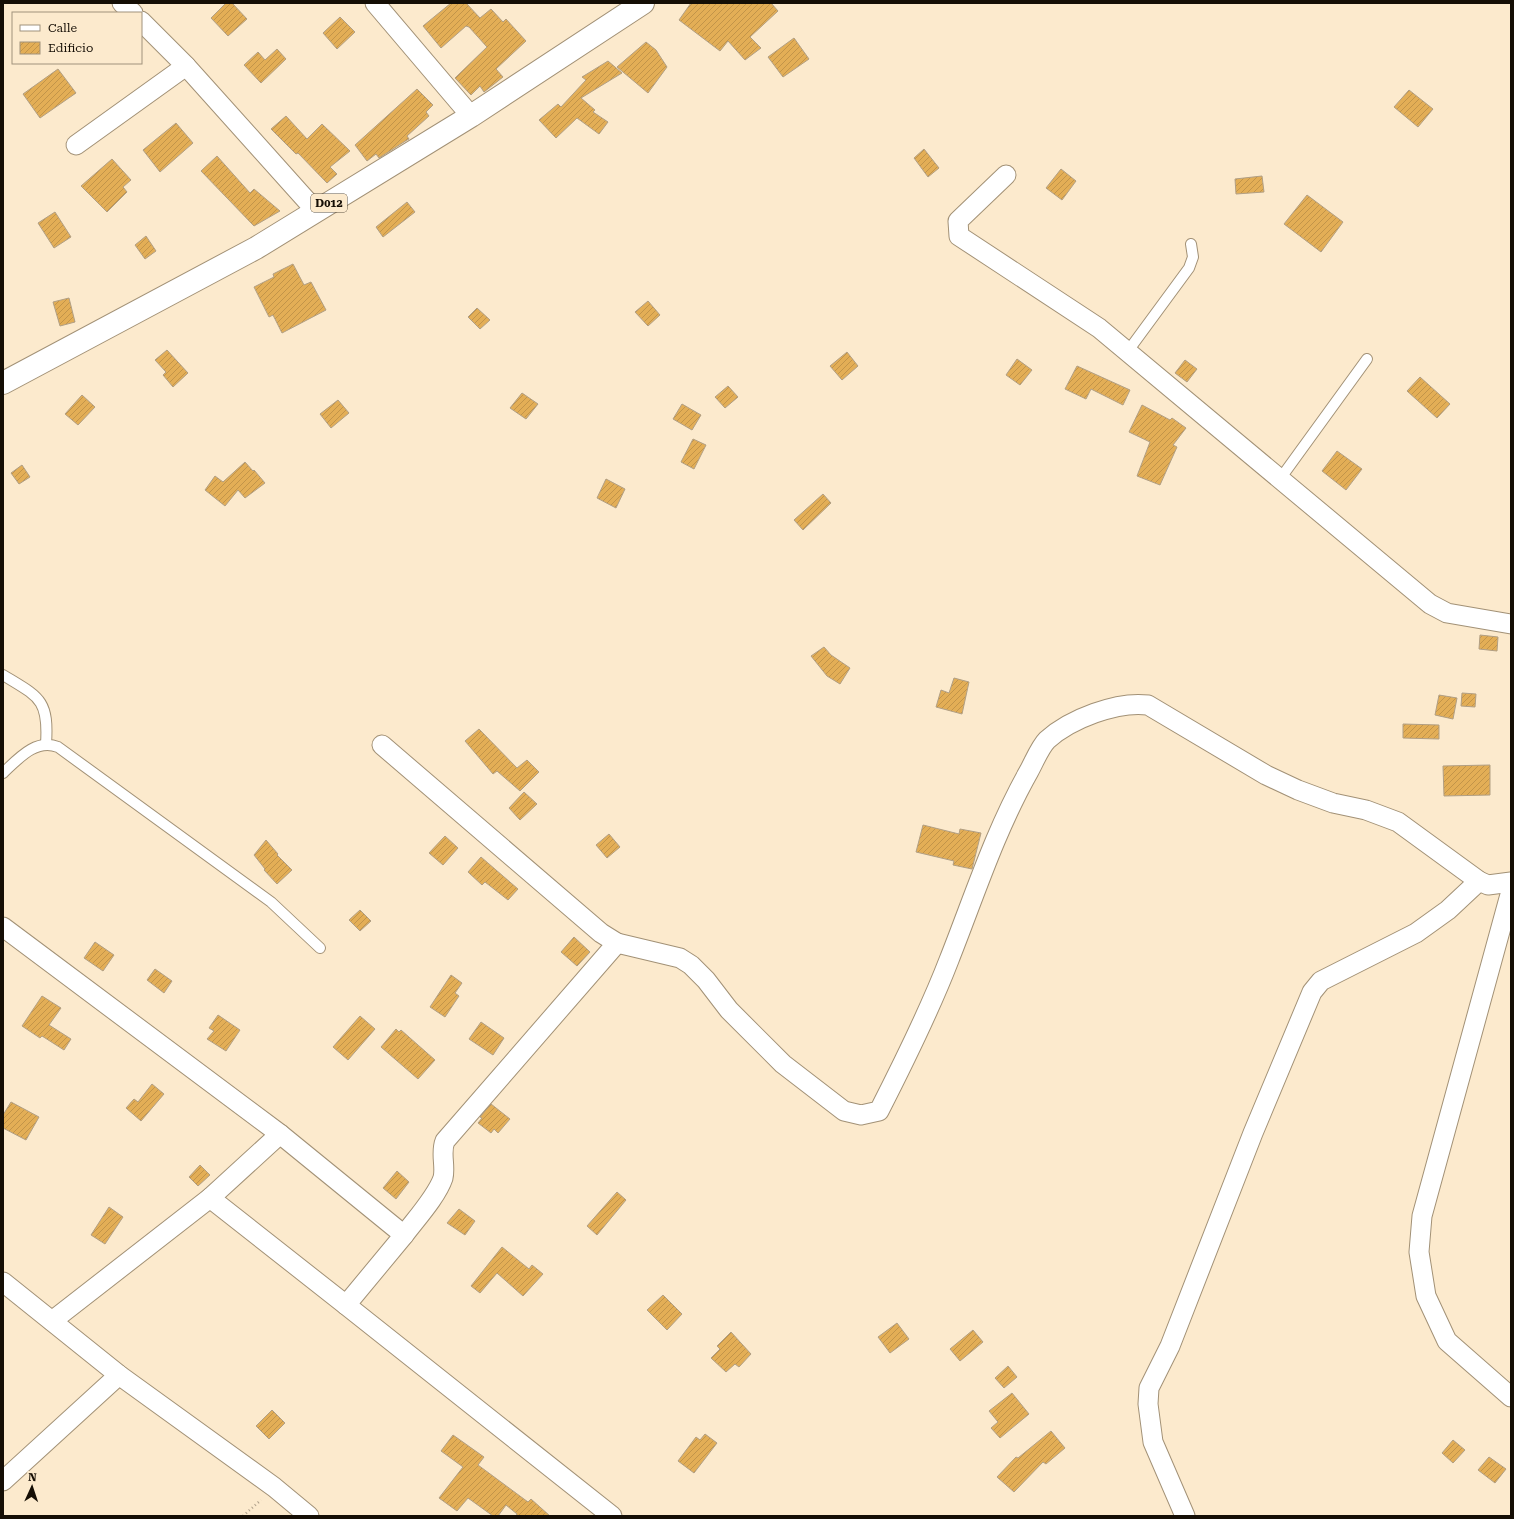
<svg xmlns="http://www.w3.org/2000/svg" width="1514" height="1519" font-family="'Roboto Serif',serif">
<defs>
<pattern id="building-hatch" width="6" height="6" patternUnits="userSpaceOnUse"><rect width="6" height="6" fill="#e3ae56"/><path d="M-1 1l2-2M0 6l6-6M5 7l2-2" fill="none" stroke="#c29449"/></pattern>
</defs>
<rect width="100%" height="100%" fill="#fceacd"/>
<!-- building -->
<g fill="url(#building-hatch)" stroke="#b19f84">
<polygon points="226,3 232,3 247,19 228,36 211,18"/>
<polygon points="451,3 466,3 480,18 491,9 503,22 506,19 526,41 496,69 503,77 484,92 480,86 471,95 455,78 487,47 469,27 466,26 441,48 423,26"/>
<polygon points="691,3 771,3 778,11 750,37 761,48 745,60 728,41 720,51 679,20"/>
<polygon points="340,17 355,32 337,49 323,33"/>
<polygon points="794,38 809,59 783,77 768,57"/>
<polygon points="646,42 656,50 667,67 648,93 617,67"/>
<polygon points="277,49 286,59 261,83 244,65 258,52 265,60"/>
<polygon points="608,61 622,73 581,98 595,110 593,112 608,122 599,134 577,118 556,138 539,120 558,104 561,107 586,80 582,77"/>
<polygon points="58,69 76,93 40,118 23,94"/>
<polygon points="417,89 433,105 426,112 429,116 407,136 409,139 407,140 379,158 376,154 367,161 355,145"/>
<polygon points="1409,90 1433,109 1418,127 1394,107"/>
<polygon points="286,116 307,139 322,124 350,151 330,167 337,174 327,183 298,153 296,154 271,129"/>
<polygon points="176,123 193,143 160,172 143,150"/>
<polygon points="924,149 939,168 928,177 914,158"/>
<polygon points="217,156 250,193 254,189 280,211 254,226 201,171"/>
<polygon points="112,159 131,180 123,187 127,192 107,212 81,186"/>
<polygon points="1061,169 1076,181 1062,200 1046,188"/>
<polygon points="1262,176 1264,192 1236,194 1235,179"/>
<polygon points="1307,195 1343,222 1321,252 1284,224"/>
<polygon points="407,202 415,212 383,237 376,227"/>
<polygon points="55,212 71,237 54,248 38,223"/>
<polygon points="146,236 156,251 145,259 135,245"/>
<polygon points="293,264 304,285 311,282 326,310 282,333 273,315 269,317 254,287 274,277 273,274"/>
<polygon points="69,298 75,322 60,326 53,302"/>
<polygon points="648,301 660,315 648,326 635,312"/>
<polygon points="477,308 490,320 480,329 468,317"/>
<polygon points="167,350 188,373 173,387 163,375 166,372 155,360"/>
<polygon points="847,352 858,366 842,380 830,366"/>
<polygon points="1017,359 1032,370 1020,385 1006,375"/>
<polygon points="1185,360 1197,369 1187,382 1175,373"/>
<polygon points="1077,366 1130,390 1123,405 1091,389 1086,399 1065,389"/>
<polygon points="1420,377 1450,404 1437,418 1407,391"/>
<polygon points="728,386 738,397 725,408 715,397"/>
<polygon points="522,393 538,404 526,419 510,408"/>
<polygon points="82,395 95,407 78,425 65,414"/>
<polygon points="338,400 349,413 331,428 320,414"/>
<polygon points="682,404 701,415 692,430 673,419"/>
<polygon points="1142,405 1170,420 1172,418 1186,428 1173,445 1177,447 1160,485 1137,476 1150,442 1129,432"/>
<polygon points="693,439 706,445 694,469 681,462"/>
<polygon points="1337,451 1362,469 1346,490 1322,471"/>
<polygon points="245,462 253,471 254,470 265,483 245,498 238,490 225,506 205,490 215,476 223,482"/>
<polygon points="22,465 30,477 19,484 11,473"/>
<polygon points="606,479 625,489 616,508 597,498"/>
<polygon points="823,494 831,503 803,530 794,520"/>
<polygon points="1480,635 1498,637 1497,651 1479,649"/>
<polygon points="824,647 831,655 850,668 840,684 827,676 811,656"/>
<polygon points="954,678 969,682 962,714 936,707 941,690 949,693"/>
<polygon points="1462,693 1476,694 1475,707 1461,706"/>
<polygon points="1439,695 1457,698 1453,719 1435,715"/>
<polygon points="1403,724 1439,725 1439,739 1403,738"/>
<polygon points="479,729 517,768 527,760 539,772 520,791 497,771 493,774 465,741"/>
<polygon points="1490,765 1490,795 1444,796 1443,766"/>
<polygon points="524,792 537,804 520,820 509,808"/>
<polygon points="923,825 959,834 960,829 981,833 972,869 953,865 954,861 916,852"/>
<polygon points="609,834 620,847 607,858 596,845"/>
<polygon points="445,836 458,848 443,865 429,853"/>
<polygon points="266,840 278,854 277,855 292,870 277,884 264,870 265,869 254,855"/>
<polygon points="481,857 518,889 508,900 485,882 482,885 468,872"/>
<polygon points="360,910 371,921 360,931 349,920"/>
<polygon points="574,937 590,952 577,966 561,952"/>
<polygon points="95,942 114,955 103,971 84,958"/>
<polygon points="155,969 172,981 164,993 147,980"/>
<polygon points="451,975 462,983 455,993 459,996 445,1017 430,1007"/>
<polygon points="42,996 61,1008 49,1025 71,1039 64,1050 42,1036 40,1038 22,1026"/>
<polygon points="218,1015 240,1030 226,1051 207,1039 214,1031 209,1028"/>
<polygon points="360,1016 375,1029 348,1060 333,1047"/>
<polygon points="481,1022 504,1038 493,1055 469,1039"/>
<polygon points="396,1029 399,1032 401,1030 435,1060 418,1079 381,1047"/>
<polygon points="152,1084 164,1094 141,1121 126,1108 134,1099 138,1102"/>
<polygon points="11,1102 39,1117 26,1140 3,1128 3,1115"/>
<polygon points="491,1104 510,1119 498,1133 494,1129 491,1133 478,1123 482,1118 480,1117"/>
<polygon points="200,1165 210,1175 198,1186 189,1177"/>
<polygon points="397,1171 409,1182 396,1199 383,1188"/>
<polygon points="617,1192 626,1200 597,1235 587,1226"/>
<polygon points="109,1207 123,1217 105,1244 91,1235"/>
<polygon points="459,1209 475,1221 465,1235 447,1223"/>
<polygon points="502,1247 529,1269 532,1265 543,1274 523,1296 497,1273 480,1293 471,1286"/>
<polygon points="663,1295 682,1314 667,1330 647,1310"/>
<polygon points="897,1323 909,1339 890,1353 878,1337"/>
<polygon points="973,1330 983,1342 960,1361 950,1349"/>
<polygon points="731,1332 751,1354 739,1367 735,1364 726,1372 711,1358 720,1349 717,1346"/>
<polygon points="1008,1366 1017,1377 1004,1388 995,1378"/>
<polygon points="1012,1393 1029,1414 1000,1438 991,1428 998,1422 989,1411"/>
<polygon points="272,1410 285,1423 269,1439 256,1426"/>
<polygon points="1051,1431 1065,1448 1046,1464 1043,1462 1014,1492 997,1477 1016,1457 1018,1458"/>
<polygon points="705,1434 717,1443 694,1473 678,1461 696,1437 700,1440"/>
<polygon points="453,1435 484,1457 478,1465 528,1502 531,1499 550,1516 516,1516 517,1514 506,1505 498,1516 493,1516 468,1498 457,1511 439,1498 463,1467 441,1451"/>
<polygon points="1453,1440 1465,1450 1453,1463 1442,1453"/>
<polygon points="1489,1457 1506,1469 1495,1483 1478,1470"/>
</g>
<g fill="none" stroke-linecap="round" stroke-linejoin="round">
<!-- service casing -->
<g stroke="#a29176" stroke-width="12">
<g id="service">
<polyline points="1128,351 1189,268 1193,257 1191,244"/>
<polyline points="1280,479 1367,359"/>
<path d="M 3,675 C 39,697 49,699 46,744"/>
<path d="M 3,773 C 18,759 36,738 58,747 L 271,902 L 320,948"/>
</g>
</g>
<!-- minor casing -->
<g stroke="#a29176" stroke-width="21">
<g id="minor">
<polyline points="122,3 133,13"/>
<polyline points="375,3 471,116"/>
<polyline points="141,21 186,66 316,211"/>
<polyline points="76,145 186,66"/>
<polyline points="1006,175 958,221 959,236 1099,328 1430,604 1447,613 1511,624"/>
<path d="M 382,745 L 601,933 L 617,943 L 445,1141 C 440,1153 446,1166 443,1178 C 437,1196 416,1219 404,1235"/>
<polyline points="1511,891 1422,1216 1419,1252 1426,1296 1447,1341 1511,1397"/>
<polyline points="3,927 280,1134 210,1198 52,1321"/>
<path d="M 617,943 L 680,958 L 691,965 L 706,980 L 729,1010 L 783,1064 L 844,1111 L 861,1115 L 879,1111 C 904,1062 929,1012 949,960 C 974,897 995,831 1029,771 C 1034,762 1040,747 1047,740 C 1070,719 1117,701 1148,705 L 1266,775 L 1298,790 L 1333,803 L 1366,810 L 1398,822 L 1479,881 L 1488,885 L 1511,882"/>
<polyline points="210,1198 346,1305 404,1235 280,1134"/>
<polyline points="3,1282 119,1375 274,1487 309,1516"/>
<polyline points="346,1305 612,1516"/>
<polyline points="3,1481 119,1375"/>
<polyline points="1185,1516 1153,1442 1148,1404 1149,1388 1170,1346 1253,1133 1312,992 1321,981 1416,933 1448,910 1479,881"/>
</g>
</g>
<!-- primary casing -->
<g stroke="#a29176" stroke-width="24">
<polyline id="primary" points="3,383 256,248 471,116 643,3"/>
</g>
<!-- path -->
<polyline stroke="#ad9f89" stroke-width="2.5" stroke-dasharray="1 3" stroke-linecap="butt" points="243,1516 261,1500"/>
<!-- service -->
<use href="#service" stroke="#fff" stroke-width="10"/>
<!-- minor -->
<use href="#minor" stroke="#fff" stroke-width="19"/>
<!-- primary -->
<use href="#primary" stroke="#fff" stroke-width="22"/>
</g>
<g text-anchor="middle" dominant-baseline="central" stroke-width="4" stroke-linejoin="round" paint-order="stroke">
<!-- shield labels -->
<rect fill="#fceacd" stroke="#5a5041" stroke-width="1" x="311" y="194" width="36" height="18" rx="3"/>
<g font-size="11" font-weight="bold" fill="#150e05">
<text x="329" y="203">D012</text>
</g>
</g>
<!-- border -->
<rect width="1514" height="1519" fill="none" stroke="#150e05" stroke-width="8"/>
<!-- legend -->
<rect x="12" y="12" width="130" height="52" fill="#fceacd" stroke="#a0927d"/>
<rect x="20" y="25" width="20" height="6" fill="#ffffff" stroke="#a0927d"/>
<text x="48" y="32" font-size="12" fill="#150e05">Calle</text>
<rect x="20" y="42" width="20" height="12" fill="url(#building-hatch)" stroke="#a0927d"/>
<text x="48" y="52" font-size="12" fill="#150e05">Edificio</text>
<!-- north arrow -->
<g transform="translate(32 1487) rotate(3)" stroke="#fceacd" stroke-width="3" paint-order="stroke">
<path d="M0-3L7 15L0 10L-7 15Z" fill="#150e05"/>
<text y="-6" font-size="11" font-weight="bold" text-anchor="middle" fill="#150e05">N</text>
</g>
</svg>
